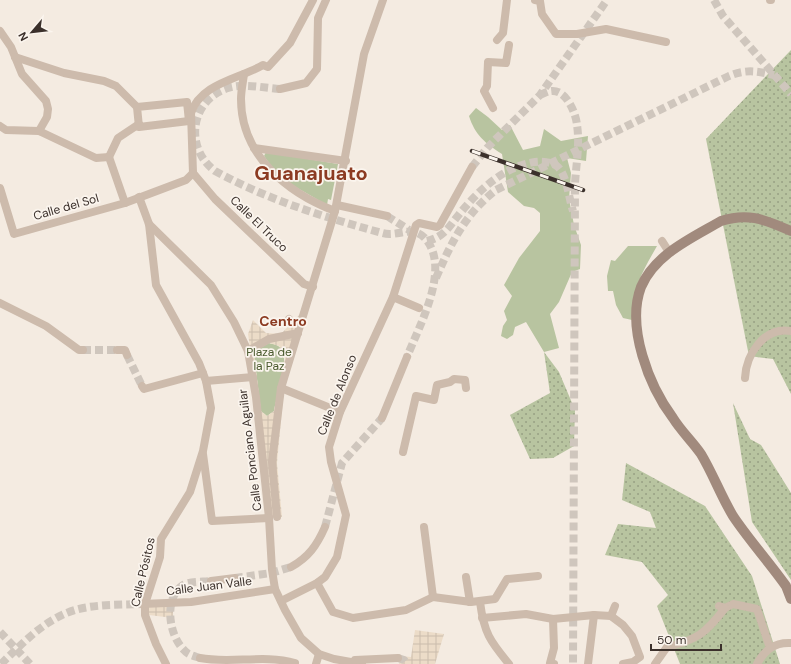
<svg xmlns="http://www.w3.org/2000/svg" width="791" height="664" font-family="'DM Sans',sans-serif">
<defs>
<pattern id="grass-dots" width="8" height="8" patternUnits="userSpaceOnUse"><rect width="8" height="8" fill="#b8c4a0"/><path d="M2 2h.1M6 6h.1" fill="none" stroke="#97a083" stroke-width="1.8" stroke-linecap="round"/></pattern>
<pattern id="plaza-grid" width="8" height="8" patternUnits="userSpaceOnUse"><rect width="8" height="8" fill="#ecdcc8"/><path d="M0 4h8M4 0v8" fill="none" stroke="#cbbdac"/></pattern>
</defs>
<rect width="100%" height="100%" fill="#f4ebe1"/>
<!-- grass -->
<g fill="url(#grass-dots)">
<polygon points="791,50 791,394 773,359 749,356 706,139"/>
<polygon points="544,352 559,372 575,410 574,446 553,458 530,459 510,415 550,393"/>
<polygon points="733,403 750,439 761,445 791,493 791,580 752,522"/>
<polygon points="626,463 705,506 752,576 780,664 680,664 657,606 668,595 642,562 605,555 618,524 656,528 650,512 622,500"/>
</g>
<!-- park -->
<g fill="#b8c4a0">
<path d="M 476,108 L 488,117 L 502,130 L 510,125 L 523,150 L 540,146 L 544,129 L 561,141 L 588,136 L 586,161 L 567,158 L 571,173 L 569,199 L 574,225 L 581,245 L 580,269 L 572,272 L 559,302 L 550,314 L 559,348 L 544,352 L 526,322 L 515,327 L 513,335 L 507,339 L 501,336 L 503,326 L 507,320 L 504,311 L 512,296 L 504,285 L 519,258 L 540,231 L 540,213 L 534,208 L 524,206 L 508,192 L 502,154 C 485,143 475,135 469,116 Z"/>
<polygon points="266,152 338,164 331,200 328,199 327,205 280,178 264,156"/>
<path d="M 628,246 L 657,246 C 644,269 630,292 632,320 L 623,318 L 616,305 L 613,291 L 608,291 L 607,276 L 611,260 L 615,261 Z"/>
<path d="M 269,343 C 274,344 279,345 282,350 C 289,360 276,398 274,411 L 267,416 L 261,411 L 254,355 L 256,350 Z"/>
</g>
<!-- plaza -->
<g fill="url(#plaza-grid)" fill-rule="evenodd">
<path d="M 306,308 L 284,389 L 277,463 L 282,517 L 272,518 L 260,412 L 248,334 L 253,320 L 266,333 L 281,334 ZM 269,343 L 279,346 L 282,350 L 285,359 L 274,411 L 267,416 L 261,411 L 254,355 L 256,350 Z"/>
<polygon points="148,605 173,606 173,618 149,615"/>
<polygon points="415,630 444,634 435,664 399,664 400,656 411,657"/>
</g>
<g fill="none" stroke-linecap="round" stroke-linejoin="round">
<!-- street-tunnel -->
<g stroke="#cfc6bd" stroke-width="8" stroke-dasharray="8 4" stroke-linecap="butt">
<polyline points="714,0 723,16 791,94"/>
<path d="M 280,89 C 264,88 243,83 228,88 C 190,100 184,148 215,171 C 268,200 324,217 382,233 C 399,238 414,222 428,242 C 449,273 419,326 407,357"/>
<path d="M 540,95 C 543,94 548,91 551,91 C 566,89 576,113 577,125 C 580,144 576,165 575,184 L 573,664"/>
<polyline points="472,167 487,148 540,95 607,0"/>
<polyline points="387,216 409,230"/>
<path d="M 427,241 C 445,237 450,225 461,212 C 480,189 505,166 535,162 C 543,161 552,162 558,167 C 567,176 569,199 573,211"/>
<path d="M 436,278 C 451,243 465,214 496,190 L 729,76 C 746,69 757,71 774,75"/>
<polyline points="83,350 117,350"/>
<polyline points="127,355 142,386"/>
<polyline points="325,527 342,463 382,418"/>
<polyline points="235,578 271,573 291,567"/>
<polyline points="0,632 30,664"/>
<path d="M 200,658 C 194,656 188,655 184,650 C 169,636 163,598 183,585 C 191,581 202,582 211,581"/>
<polyline points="398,658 404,660 407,664"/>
<path d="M 1,664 C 23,643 45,619 75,610 C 96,604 120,605 142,604"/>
</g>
<!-- street -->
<g stroke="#cdbbac" stroke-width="8">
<polyline points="535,0 540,1 542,14 556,34 577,34 606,29 666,42"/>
<polyline points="770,0 771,0"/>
<polyline points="0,31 11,47 22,74 46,101 48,109 47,117 39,131"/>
<polyline points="497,40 503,33 507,0"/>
<polyline points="15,57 64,73 104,81 116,86 137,107"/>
<path d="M 244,74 C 243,82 241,91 241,99 C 241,155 287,193 335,211"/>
<polyline points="280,89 306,83 317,69 318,18 326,0"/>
<polygon points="187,102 189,121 139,127 137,107"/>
<polyline points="493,108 484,91 487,86 488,62 506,63 509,45"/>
<polyline points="0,126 6,130 39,131 96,158 109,157"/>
<polyline points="254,148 346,161"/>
<polyline points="109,157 125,203"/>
<polyline points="109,157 118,138 139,124"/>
<path d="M 193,173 L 191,113 C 201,83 239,79 263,65 L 268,67 L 290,43 L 313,0"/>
<polyline points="193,173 215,199 304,284 313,287"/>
<polyline points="0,188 14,234 125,203 186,180 193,173"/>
<polyline points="139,197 149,224 156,285 199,363 206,381 211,408 203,451 190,492 161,539 160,557 145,604 145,615 156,644 166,664"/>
<polyline points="337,205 387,216"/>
<polyline points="149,224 211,285 234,322 248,351 256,397 269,518 272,570 275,589 285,610 301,638 319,654 334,659 362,664"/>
<polyline points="662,241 669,252"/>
<polyline points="393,297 419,308"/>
<polyline points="0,303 46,326 79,350 83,350"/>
<polyline points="289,319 292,323"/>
<polyline points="117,350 125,350 127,355"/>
<polyline points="248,351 269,339 298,333"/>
<path d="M 745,378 C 746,355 764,326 791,331"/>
<polyline points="206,381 253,377"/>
<polyline points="142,386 144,389 203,373"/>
<polyline points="281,388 340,412"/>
<polyline points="382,418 407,357"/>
<polyline points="403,452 416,396 434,400 437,385 450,382 454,379 465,380 466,388"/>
<polyline points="203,454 212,521 269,518"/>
<polyline points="277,517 272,462 281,388 335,211 364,54 383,0"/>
<polyline points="424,527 433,597"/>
<path d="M 291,567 C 309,557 317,545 325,527"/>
<polyline points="466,577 470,602"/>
<polyline points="211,581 235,578"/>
<polyline points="317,583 333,612 353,618 406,610 433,597 471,602 495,599 507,579 538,576"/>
<polyline points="281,601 317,583 325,577 337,557 346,515 331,462 329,447 340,412 393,297 416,225 419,223 437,227 440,225 472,167"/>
<path d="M 480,602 C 484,633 490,641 509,664"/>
<polyline points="142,604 191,602 275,589"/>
<polyline points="719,606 725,608 733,604 757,609 770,648"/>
<polyline points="611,616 615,606"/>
<polyline points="482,618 526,614 553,619 594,615 611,616 623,625 632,636 640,657 633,662 623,664"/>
<polyline points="553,619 554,648 550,663 554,664"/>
<path d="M 200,658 C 230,664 264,654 295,663"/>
<polyline points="355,660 398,658"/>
<polyline points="316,664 319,654"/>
<polyline points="588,664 594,615"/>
<path d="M 655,664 L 667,647 C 697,640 706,633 725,608"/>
<path d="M 757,664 C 765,650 774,642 791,643"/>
</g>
<!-- secondary -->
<path stroke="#a18a7d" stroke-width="10" d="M 791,231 C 765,220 749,212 721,221 C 692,238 655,254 641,287 C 626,327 649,386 673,418 C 681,431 692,441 701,454 C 713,474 721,496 733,516 C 749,540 769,562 786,586 L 791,599"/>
<!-- rail casing -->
<g stroke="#3b302b" stroke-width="4.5">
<polyline id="rail" points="472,151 583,190"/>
</g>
<!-- rail -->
<use href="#rail" stroke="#fbf5ee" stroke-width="3" stroke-dasharray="9" stroke-linecap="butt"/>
</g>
<g text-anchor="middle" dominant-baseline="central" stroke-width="3.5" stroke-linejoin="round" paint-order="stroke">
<!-- street labels -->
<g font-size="12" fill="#3b302b" stroke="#fbf5ee">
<text transform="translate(66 207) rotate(-16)">Calle del Sol</text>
<text transform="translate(259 224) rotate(44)">Calle El Truco</text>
<text transform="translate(337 395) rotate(-68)">Calle de Alonso</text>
<text transform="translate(250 450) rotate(-97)">Calle Ponciano Aguilar</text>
<text transform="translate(143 572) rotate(-77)">Calle Pósitos</text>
<text transform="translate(209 586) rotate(-7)">Calle Juan Valle</text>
</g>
<!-- park labels -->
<g font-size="12" fill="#4a5a2e" stroke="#fbf5ee">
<text x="269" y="352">Plaza de<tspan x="269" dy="14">la Paz</tspan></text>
</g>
<!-- quarter labels -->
<g font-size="14" font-weight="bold" fill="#8c3b22" stroke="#fbf5ee">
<text x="283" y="321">Centro</text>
</g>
<!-- town labels -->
<g font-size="20" font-weight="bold" fill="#8c3b22" stroke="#fbf5ee">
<text x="311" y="173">Guanajuato</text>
</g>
</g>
<!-- north arrow -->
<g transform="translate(32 32) rotate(242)" stroke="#fbf5ee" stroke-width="3" paint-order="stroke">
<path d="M0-3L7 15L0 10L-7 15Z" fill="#3b302b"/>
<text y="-6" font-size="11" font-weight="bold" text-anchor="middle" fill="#3b302b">N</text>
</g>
<!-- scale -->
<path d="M651 644v6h70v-6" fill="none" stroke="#3b302b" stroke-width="2"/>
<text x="657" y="644" font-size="12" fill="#3b302b" stroke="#fbf5ee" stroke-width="3" paint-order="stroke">50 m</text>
</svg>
